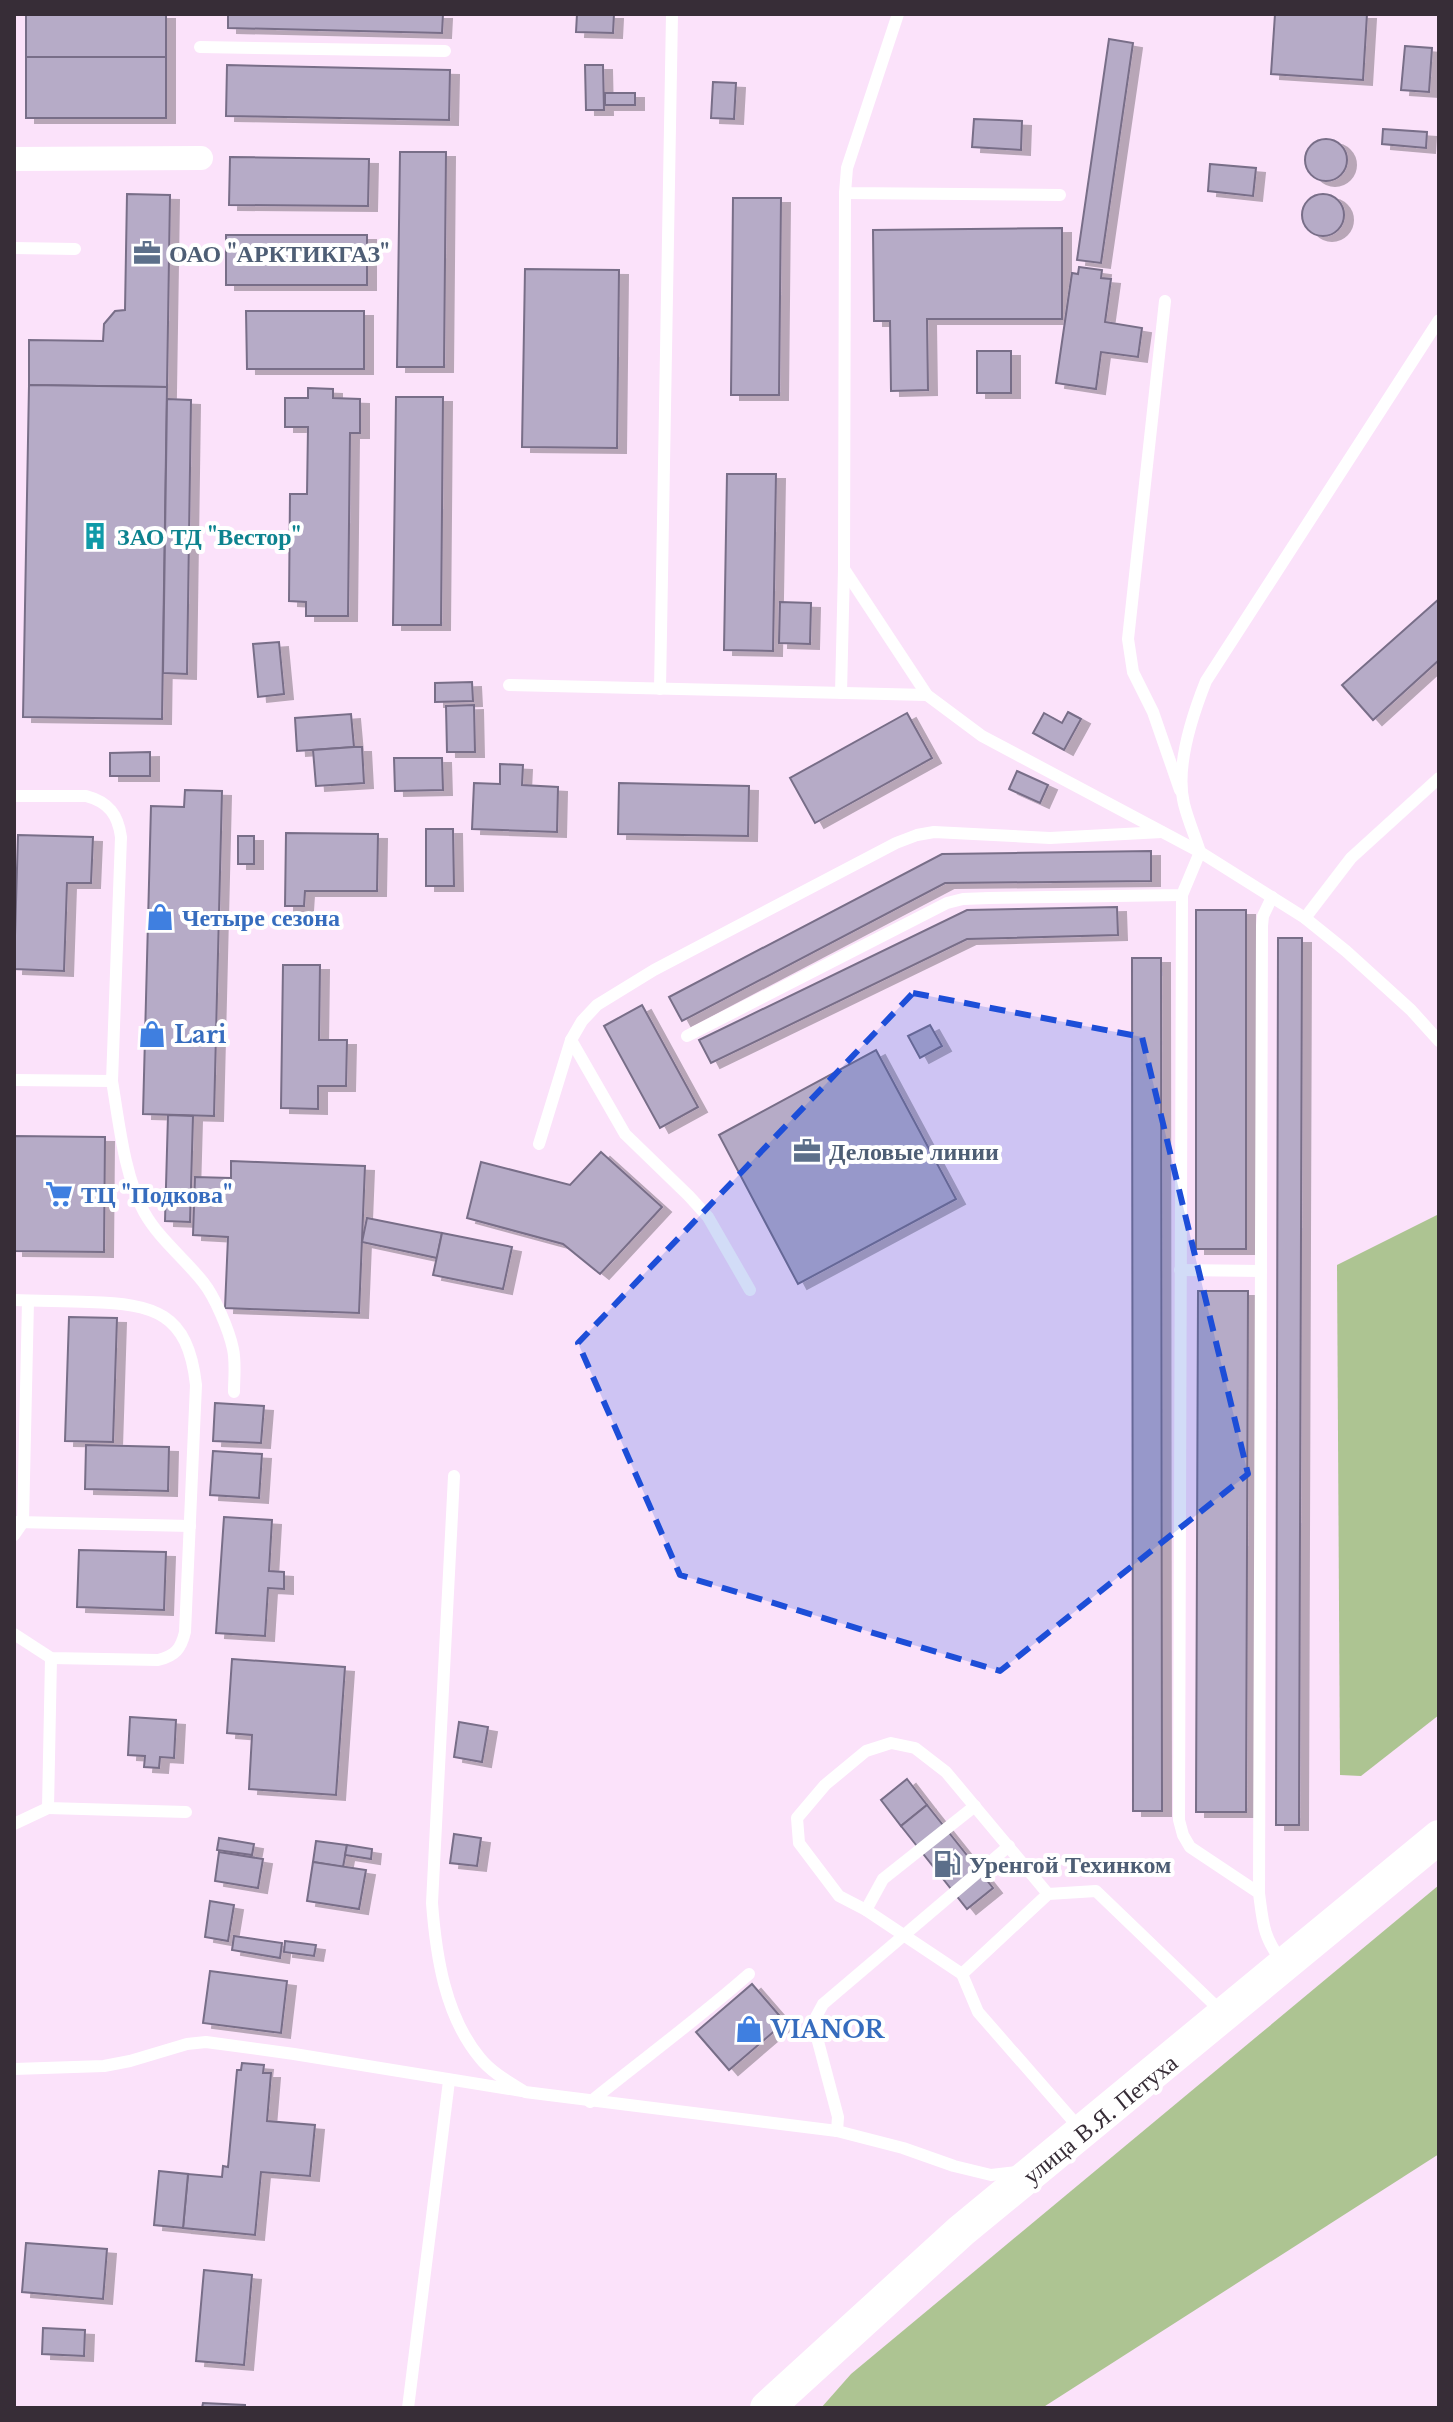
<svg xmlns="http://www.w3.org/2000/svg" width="1453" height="2422" font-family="'Libre Baskerville',serif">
<defs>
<filter id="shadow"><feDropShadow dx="9" dy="5" stdDeviation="0" flood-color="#0004"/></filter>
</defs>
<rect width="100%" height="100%" fill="#fbe2fa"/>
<!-- green -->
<g fill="#adc492">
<polygon points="1439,1214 1439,1715 1361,1776 1340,1775 1337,1265"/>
<polygon points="1439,1885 1439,2154 1042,2408 821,2408 851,2374"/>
</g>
<!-- building -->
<g fill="#b6abc7" stroke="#786e88" stroke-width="2" filter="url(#shadow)">
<rect x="26" y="14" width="140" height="43"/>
<polygon points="228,14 443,14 442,33 228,28"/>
<polygon points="577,14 614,14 613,33 576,32"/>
<polygon points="1275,14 1367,14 1363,80 1271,74"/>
<polygon points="1109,39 1133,43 1101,263 1077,260"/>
<polygon points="1405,46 1432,48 1429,92 1401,90"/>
<rect x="26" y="57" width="140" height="61"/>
<polygon points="227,65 450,70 449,120 226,116"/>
<polygon points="585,65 603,65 604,110 586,110"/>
<polygon points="713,82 736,83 734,119 711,118"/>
<rect x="605" y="93" width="30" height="12"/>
<polygon points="974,119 1022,121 1021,150 972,147"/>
<polygon points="1383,129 1427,132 1426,148 1382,144"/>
<circle cx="1326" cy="160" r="21"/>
<polygon points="400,152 446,152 444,367 397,367"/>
<polygon points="230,157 369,159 368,206 229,205"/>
<polygon points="1210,164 1256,168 1253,196 1208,191"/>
<polygon points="127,194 170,195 167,387 29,385 29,340 103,341 104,324 115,311 125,310"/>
<circle cx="1323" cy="215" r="21"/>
<polygon points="733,198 781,198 779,395 731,395"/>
<polygon points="1062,228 1062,319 927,319 928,390 891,391 890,321 874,321 873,230"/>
<rect x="226" y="235" width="141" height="50"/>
<polygon points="1079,267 1102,270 1101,278 1111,279 1105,322 1142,328 1138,357 1101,352 1096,389 1056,383 1072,273 1078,274"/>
<polygon points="525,269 619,270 617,448 522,447"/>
<polygon points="246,311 364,311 364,369 247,369"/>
<rect x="977" y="351" width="34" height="42"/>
<polygon points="29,385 167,387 162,719 23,717"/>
<polygon points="308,388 333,389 333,398 360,399 360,433 350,433 348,616 306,616 306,602 289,601 290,494 307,494 308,427 285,427 285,398 308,398"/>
<polygon points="396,397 443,397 441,625 393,625"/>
<polygon points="167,399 191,400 187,674 163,673"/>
<polygon points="727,474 776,474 773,651 724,650"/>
<polygon points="1439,599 1439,660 1373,720 1342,685"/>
<polygon points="780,602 811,603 810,644 779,643"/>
<polygon points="279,642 284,694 258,697 253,644"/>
<polygon points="472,682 473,701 435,702 435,683"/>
<polygon points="474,705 475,752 447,752 446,706"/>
<polygon points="1068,712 1081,719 1064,750 1033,733 1044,713 1062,723"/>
<polygon points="907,713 932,758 815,823 790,778"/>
<polygon points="351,714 354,747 297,751 295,718"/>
<polygon points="354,747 362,747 364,783 316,786 313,750"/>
<polygon points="150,752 150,776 110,776 110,753"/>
<polygon points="394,758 442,758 443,790 395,791"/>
<polygon points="500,764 523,765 522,785 558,787 557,832 472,829 474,783 500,784"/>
<polygon points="1017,771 1048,785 1040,803 1009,789"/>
<polygon points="619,783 749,786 748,836 618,834"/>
<polygon points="185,790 222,791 214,1116 143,1114 151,806 184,807"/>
<polygon points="426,829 453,829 454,886 426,886"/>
<polygon points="286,833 378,834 377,891 305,891 304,906 285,906"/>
<polygon points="18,835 93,837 91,883 67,883 64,971 14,969"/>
<rect x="238" y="836" width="16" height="28"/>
<polygon points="1151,851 1151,881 945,883 682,1021 669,997 942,854"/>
<polygon points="1117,907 1118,935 967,939 711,1063 699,1040 967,910"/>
<rect x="1196" y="910" width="50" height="339"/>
<polygon points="1278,938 1302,938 1299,1825 1276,1825"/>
<polygon points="1132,958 1161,958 1162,1811 1133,1811"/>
<polygon points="283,965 320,965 319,1040 347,1040 346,1086 318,1086 318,1109 281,1108"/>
<polygon points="642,1005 698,1107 660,1128 604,1026"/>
<polygon points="930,1025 942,1046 920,1058 908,1036"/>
<polygon points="876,1050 956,1199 798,1284 719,1135"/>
<polygon points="168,1115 193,1116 190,1222 165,1221"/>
<polygon points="14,1136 105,1137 104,1252 14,1251"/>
<polygon points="601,1152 662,1207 600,1274 563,1244 467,1218 481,1162 570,1185"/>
<polygon points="231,1161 365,1166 359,1313 225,1308 228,1237 193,1235 195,1177 231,1178"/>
<polygon points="367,1218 442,1233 437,1258 362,1242"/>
<polygon points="442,1233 512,1247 503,1289 433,1275"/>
<polygon points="1198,1291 1248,1291 1246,1812 1196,1812"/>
<polygon points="69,1317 117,1318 113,1442 65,1441"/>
<polygon points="215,1403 264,1406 261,1443 213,1441"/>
<polygon points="86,1445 169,1447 168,1491 85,1489"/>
<polygon points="213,1451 262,1454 259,1498 210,1495"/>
<polygon points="224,1517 272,1520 269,1571 284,1572 284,1589 268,1588 265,1636 216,1633"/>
<polygon points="79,1550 166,1552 164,1610 77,1607"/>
<polygon points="232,1659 345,1667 336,1795 249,1789 252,1735 227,1733"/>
<polygon points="130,1717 176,1720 174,1758 160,1757 159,1768 144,1767 145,1756 128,1755"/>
<polygon points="459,1722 488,1727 482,1762 454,1757"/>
<polygon points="907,1779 927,1805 901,1826 881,1800"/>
<polygon points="927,1805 993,1888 967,1909 901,1826"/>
<polygon points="454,1834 481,1838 477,1866 450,1863"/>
<polygon points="219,1838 254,1844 252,1855 217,1850"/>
<polygon points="316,1841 347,1845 343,1867 313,1862"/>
<polygon points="347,1845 372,1849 371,1859 345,1855"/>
<polygon points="219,1852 263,1859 258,1888 215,1881"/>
<polygon points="313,1862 366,1870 359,1909 307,1901"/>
<polygon points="210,1901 234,1905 228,1941 205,1937"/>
<polygon points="234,1936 282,1943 280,1958 232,1950"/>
<polygon points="285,1941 316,1945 314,1956 284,1952"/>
<polygon points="210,1971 287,1981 281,2033 203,2023"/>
<polygon points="752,1984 785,2022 729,2070 696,2032"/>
<polygon points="242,2063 264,2065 263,2073 271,2073 267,2121 315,2125 310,2176 261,2172 255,2235 183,2228 188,2174 222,2177 223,2166 228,2167 237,2070 241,2070"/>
<polygon points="159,2171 188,2174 183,2228 154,2225"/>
<polygon points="26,2243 107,2249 103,2299 22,2292"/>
<polygon points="204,2270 252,2275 244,2365 196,2361"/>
<polygon points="43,2328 85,2330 84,2356 42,2354"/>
<polygon points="203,2403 245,2405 245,2408 202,2408"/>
</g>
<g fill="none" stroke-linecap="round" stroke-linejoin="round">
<!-- lane -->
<g stroke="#fff" stroke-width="12">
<polyline points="898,14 847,168 845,193 1060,195"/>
<polyline points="200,47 445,51"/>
<polyline points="845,193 844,569 927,695"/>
<polyline points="14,248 75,249"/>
<polyline points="1165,301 1128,639 1133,672 1153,712 1180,790"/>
<polyline points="509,685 927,695 982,736 1200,852 1305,918 1346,951 1411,1010 1439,1041"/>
<polyline points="660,689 672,14"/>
<polyline points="841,693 844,569"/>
<path d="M 14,796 L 86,796 C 109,802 118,815 121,837 L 112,1081 L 14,1080"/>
<path d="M 1182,895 L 1179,1820 L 1183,1835 L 1190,1847 L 1259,1893 C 1263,1924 1263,1937 1283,1963"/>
<polyline points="1305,918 1351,858 1439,778"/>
<path d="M 687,1036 L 947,903 L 963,899 L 989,898 L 1182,895 L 1200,852 C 1195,836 1188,820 1184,804 C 1175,767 1192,716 1206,681 L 1439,320"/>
<polyline points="571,1040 625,1134 689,1196 708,1217 750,1290"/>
<path d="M 112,1081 C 119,1122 124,1175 144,1212 C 159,1239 184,1258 203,1282 C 215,1297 229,1330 233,1349 C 236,1363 234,1378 234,1392"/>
<polyline points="539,1144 571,1040 582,1021 597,1005 654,970 896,843 917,835 934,832 1050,838 1162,832"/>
<polyline points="1180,1270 1261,1271"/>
<path d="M 14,1300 C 39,1301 64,1301 89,1302 C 154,1304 188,1312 196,1385 L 185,1632 C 181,1649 175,1656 158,1660 L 51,1658 L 14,1634"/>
<path d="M 454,1476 L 432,1903 C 436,1956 445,2016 480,2058 C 491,2072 509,2082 525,2092 L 837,2131 L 903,2148 L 954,2166 L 991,2175 L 1017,2172"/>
<polyline points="17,1522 190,1526"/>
<polyline points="14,1535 23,1522 28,1301"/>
<polyline points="51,1658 48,1808 186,1812"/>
<polyline points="14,1824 48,1808"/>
<polyline points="1259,1893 1262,926 1263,916 1272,897"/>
<polyline points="866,1910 883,1879 975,1806"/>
<polyline points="962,1974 866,1910 839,1896 799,1843 797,1818 825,1785 866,1751 891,1743 915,1748 946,1772 1048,1894"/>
<polyline points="14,2069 104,2066 130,2061 187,2044 206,2042 294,2054 522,2091"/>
<path d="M 590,2102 C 643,2059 698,2019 749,1974"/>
<polyline points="837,2131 838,2117 815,2030 816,2017 823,2004 1009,1846"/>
<polyline points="1082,2131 978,2012 962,1974 1048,1894 1096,1891 1223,2013"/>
<polyline points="408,2408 449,2081"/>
</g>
<!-- street -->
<polyline stroke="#fff" stroke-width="24" points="14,159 201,158"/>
<!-- secondary -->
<polyline stroke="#fff" stroke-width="34" points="767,2408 961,2231 1439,1837"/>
</g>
<!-- marked area -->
<path fill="#1d4ed8" fill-opacity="0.2" stroke="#1d4ed8" stroke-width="6" stroke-dasharray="16 10" stroke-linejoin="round" d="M 913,993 L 1142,1037 L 1248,1474 L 1000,1671 L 680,1575 L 578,1343 Z"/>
<!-- icons -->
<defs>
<g id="office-bare" transform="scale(2.16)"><path d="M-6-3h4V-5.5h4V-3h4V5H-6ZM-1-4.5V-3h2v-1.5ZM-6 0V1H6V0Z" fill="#5c6f8a" stroke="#fff" stroke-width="2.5" paint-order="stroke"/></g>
<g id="building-bare" transform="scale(2.16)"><path d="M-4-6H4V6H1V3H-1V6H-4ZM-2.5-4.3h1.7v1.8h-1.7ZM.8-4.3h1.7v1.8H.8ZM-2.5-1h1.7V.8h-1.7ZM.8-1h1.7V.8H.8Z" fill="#0f9aa8" stroke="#fff" stroke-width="2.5" paint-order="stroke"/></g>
<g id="shop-bare" transform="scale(2.16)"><path d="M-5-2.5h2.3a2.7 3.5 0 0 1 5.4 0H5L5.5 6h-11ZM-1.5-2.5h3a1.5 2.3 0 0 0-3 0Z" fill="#3f7fe0" stroke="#fff" stroke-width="2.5" paint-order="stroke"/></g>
<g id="supermarket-bare" transform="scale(2.16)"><path d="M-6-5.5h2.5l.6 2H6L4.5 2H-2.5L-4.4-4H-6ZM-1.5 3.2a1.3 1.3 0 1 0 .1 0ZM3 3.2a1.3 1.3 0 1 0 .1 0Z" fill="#3f7fe0" stroke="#fff" stroke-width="2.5" paint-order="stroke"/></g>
<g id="fuel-bare" transform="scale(2.16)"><path d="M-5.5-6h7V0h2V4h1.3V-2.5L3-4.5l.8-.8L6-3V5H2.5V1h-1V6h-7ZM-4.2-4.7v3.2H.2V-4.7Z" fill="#5c6f8a" stroke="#fff" stroke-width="2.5" paint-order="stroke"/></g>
</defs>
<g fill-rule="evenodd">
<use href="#office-bare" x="147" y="253"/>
<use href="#building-bare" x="95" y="536"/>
<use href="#shop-bare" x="160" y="917"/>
<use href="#shop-bare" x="152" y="1034"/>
<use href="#office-bare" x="807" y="1151"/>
<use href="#supermarket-bare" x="59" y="1194"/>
<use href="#fuel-bare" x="947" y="1864"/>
<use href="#shop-bare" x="749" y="2029"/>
</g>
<g text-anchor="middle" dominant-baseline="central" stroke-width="8" stroke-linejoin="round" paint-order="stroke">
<!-- service labels -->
<g font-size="24" font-weight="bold" fill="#4e5e75" stroke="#fff" text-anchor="start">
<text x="169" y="253">ОАО "АРКТИКГАЗ"</text>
<text x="829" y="1151">Деловые линии</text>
<text x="969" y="1864">Уренгой Техинком</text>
</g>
<!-- culture labels -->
<g font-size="24" font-weight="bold" fill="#0d838f" stroke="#fff" text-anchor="start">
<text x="117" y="536">ЗАО ТД "Вестор"</text>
</g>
<!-- shop labels -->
<g font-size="24" font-weight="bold" fill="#366cbe" stroke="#fff" text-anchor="start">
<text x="182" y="917">Четыре сезона</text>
<text x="174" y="1034">Lari</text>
<text x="81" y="1194">ТЦ "Подкова"</text>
<text x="771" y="2029">VIANOR</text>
</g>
<!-- street labels -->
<g font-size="24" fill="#372d37" stroke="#fff">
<text transform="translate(1100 2119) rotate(-39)">улица В.Я. Петуха</text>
</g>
</g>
<!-- border -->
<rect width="1453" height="2422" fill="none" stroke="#372d37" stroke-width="32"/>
</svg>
